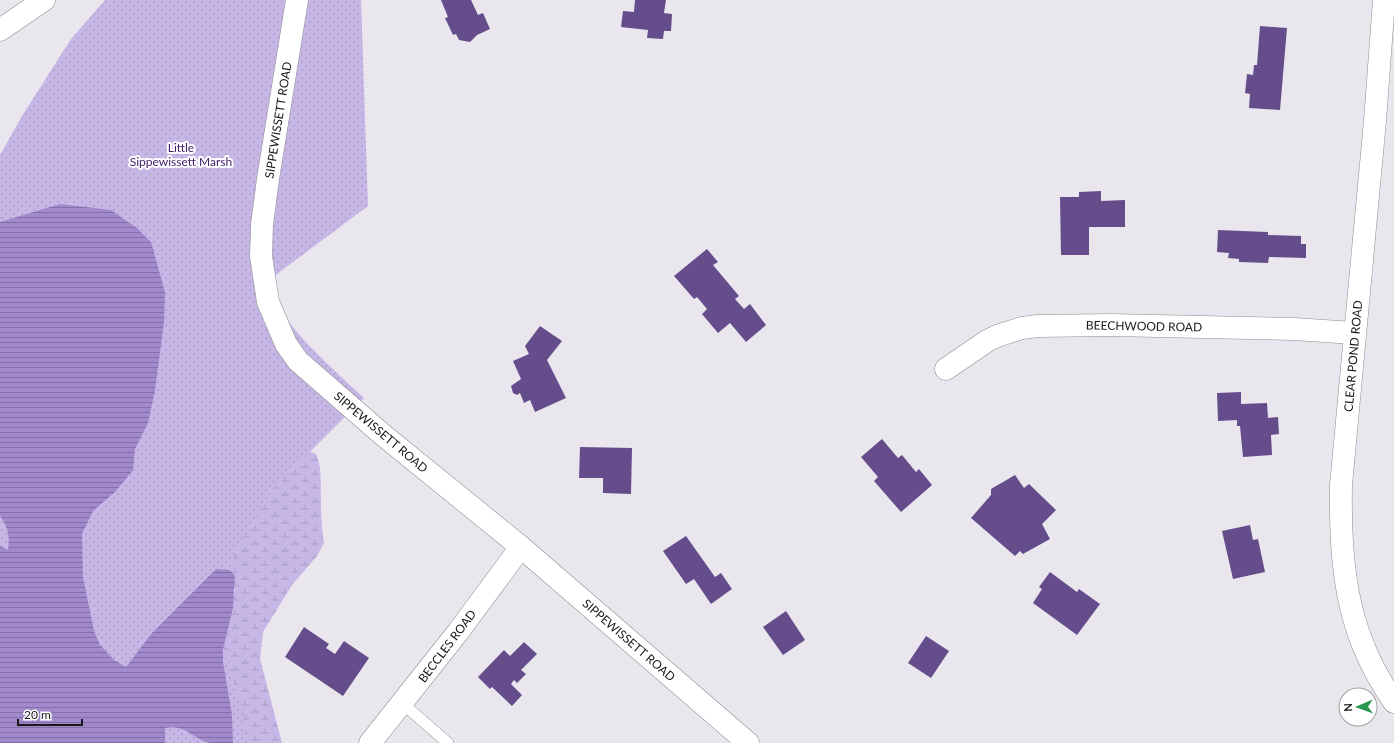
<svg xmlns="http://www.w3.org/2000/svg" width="1394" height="743" font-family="Lato,sans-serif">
<defs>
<pattern id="wetland-marsh" width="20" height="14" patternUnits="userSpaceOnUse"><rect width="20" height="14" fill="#c7b7e7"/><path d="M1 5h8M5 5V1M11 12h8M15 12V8" fill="none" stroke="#aa9dc6"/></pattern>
<pattern id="park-dots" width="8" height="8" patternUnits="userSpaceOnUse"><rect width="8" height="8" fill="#c7b7e7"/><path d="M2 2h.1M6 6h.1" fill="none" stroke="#aa9dc6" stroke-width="1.8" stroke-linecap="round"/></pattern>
<pattern id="water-rules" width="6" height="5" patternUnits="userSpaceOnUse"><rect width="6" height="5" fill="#a189cc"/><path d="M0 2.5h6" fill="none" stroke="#826fa5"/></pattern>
</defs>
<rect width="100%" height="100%" fill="#e9e7ed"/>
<!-- wetland -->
<path fill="url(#wetland-marsh)" d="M 238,171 L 306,450 L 316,454 C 323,470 320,486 321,503 C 321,517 322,530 324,543 L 317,556 L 292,585 L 263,632 L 260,659 L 282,743 L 233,743 L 223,650 L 235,589 L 229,570 Z"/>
<!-- park -->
<path fill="url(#park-dots)" d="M 105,0 L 361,0 L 368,206 L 265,283 C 284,327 329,365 364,398 L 272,490 L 235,554 L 213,611 L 243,714 L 247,743 L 0,743 L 0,155 L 22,116 L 71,39 Z"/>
<!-- water -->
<path fill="url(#water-rules)" d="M 60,204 L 111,210 L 137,228 L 151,242 L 165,292 L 164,322 L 155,390 L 148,423 L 135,449 L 133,470 L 116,491 L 93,511 L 82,534 L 83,577 L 94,631 L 100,645 L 114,660 L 126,667 L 152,633 L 216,569 L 229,570 L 235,575 L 233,608 L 223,650 L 223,662 L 232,715 L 233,743 C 225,743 217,743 210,743 C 193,740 187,724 165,728 L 165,743 L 0,743 L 0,546 L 8,550 C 10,536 8,527 0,516 L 0,222 Z"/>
<!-- building -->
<g fill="#654d8c">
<polygon points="441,0 471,0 478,15 483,13 490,29 477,35 470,42 459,40 456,34 453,35 445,18 448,17"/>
<polygon points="635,0 666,0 664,13 672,14 671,31 664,31 663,39 647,38 648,30 621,27 623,11 634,12"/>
<polygon points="1260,26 1287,28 1280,110 1249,108 1250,94 1245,93 1247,74 1253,75 1254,65 1257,65"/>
<polygon points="1101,191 1101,201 1125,200 1125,227 1089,227 1089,255 1061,255 1060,197 1079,197 1079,192"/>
<polygon points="1218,230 1268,232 1268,235 1301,236 1301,244 1306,244 1306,258 1269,257 1268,263 1239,262 1239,259 1228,258 1229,253 1217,252"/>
<polygon points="707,249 718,262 713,265 739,296 735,299 744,309 750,304 766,325 746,342 730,323 718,333 702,314 707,309 697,297 694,299 674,276"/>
<polygon points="540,326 562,341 547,360 566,398 535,412 530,400 524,403 520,393 517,395 513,393 511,386 521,379 513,361 529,354 525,346"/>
<polygon points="1241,392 1241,404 1267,403 1268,418 1278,417 1279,434 1271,435 1272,455 1243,457 1240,426 1237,426 1237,420 1218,421 1217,393"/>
<polygon points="882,439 898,458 902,455 916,472 919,469 932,485 901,512 874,481 878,477 861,457"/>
<polygon points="580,447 632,448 631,494 603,493 603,478 579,478"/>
<polygon points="1015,475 1024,488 1029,484 1056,510 1042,524 1050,539 1023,554 1020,551 1015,556 971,518 991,495 991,489"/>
<polygon points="1250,525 1253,540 1258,539 1265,572 1233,579 1222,531"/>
<polygon points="686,536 715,577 721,573 732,589 711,604 694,579 686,584 663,551"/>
<polygon points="1050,572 1077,592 1079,589 1100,604 1077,635 1033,603 1042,589 1039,587"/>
<polygon points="786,611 805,640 783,655 763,627"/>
<polygon points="304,627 329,644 326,648 335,654 344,641 369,658 343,696 285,657"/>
<polygon points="926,636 949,651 931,678 908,663"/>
<polygon points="524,642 537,654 521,670 526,674 517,683 514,680 511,684 522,695 512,706 492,687 490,689 478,677 504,650 510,656"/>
</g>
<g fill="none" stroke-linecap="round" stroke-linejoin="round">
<!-- lane casing -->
<g stroke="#8d8c91" stroke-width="12">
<polyline id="lane" points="402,703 448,743"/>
</g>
<!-- street casing -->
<g stroke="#8d8c91" stroke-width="23">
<g id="street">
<path d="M 1384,0 L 1375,121 L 1341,485 C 1340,541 1343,602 1367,654 C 1374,671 1384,687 1394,702"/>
<polyline points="0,30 44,0"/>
<polyline points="946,369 987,341 997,336 1022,328 1038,326 1111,325 1294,329 1354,333"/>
<polyline points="370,743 458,632 521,547"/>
</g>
</g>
<!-- secondary casing -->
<g stroke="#8d8c91" stroke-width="23">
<polyline id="secondary" points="297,0 268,179 262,225 261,256 268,302 286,344 298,361 383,435 521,547 748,743"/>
</g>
<!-- lane -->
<use href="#lane" stroke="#fff" stroke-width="11"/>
<!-- street -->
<use href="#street" stroke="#fff" stroke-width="22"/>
<!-- secondary -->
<use href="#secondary" stroke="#fff" stroke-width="22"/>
</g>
<g text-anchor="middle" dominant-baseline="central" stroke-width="4" stroke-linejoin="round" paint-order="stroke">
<!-- street labels -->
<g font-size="12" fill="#19181b" stroke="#fff">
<text transform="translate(278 120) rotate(-81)">SIPPEWISSETT ROAD</text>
<text transform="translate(1144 326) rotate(1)">BEECHWOOD ROAD</text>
<text transform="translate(1353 356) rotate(-85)">CLEAR POND ROAD</text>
<text transform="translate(381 432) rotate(40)">SIPPEWISSETT ROAD</text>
<text transform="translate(629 640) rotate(41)">SIPPEWISSETT ROAD</text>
<text transform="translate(447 646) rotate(-53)">BECCLES ROAD</text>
</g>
<!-- park labels -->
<g font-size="12" fill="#3f1b6a" stroke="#fff">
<text x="181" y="147">Little<tspan x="181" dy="14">Sippewissett Marsh</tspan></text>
</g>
</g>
<!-- north arrow -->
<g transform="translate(1358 707) rotate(268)"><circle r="19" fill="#ffffff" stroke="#a3a3a4"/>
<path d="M0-3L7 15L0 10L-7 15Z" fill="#2a954d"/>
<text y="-6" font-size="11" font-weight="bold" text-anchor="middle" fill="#19181b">N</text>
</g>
<!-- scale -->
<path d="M18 719v6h64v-6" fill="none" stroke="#19181b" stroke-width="2"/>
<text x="24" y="719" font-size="12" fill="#19181b" stroke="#ffffff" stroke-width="3" paint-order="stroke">20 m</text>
</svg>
